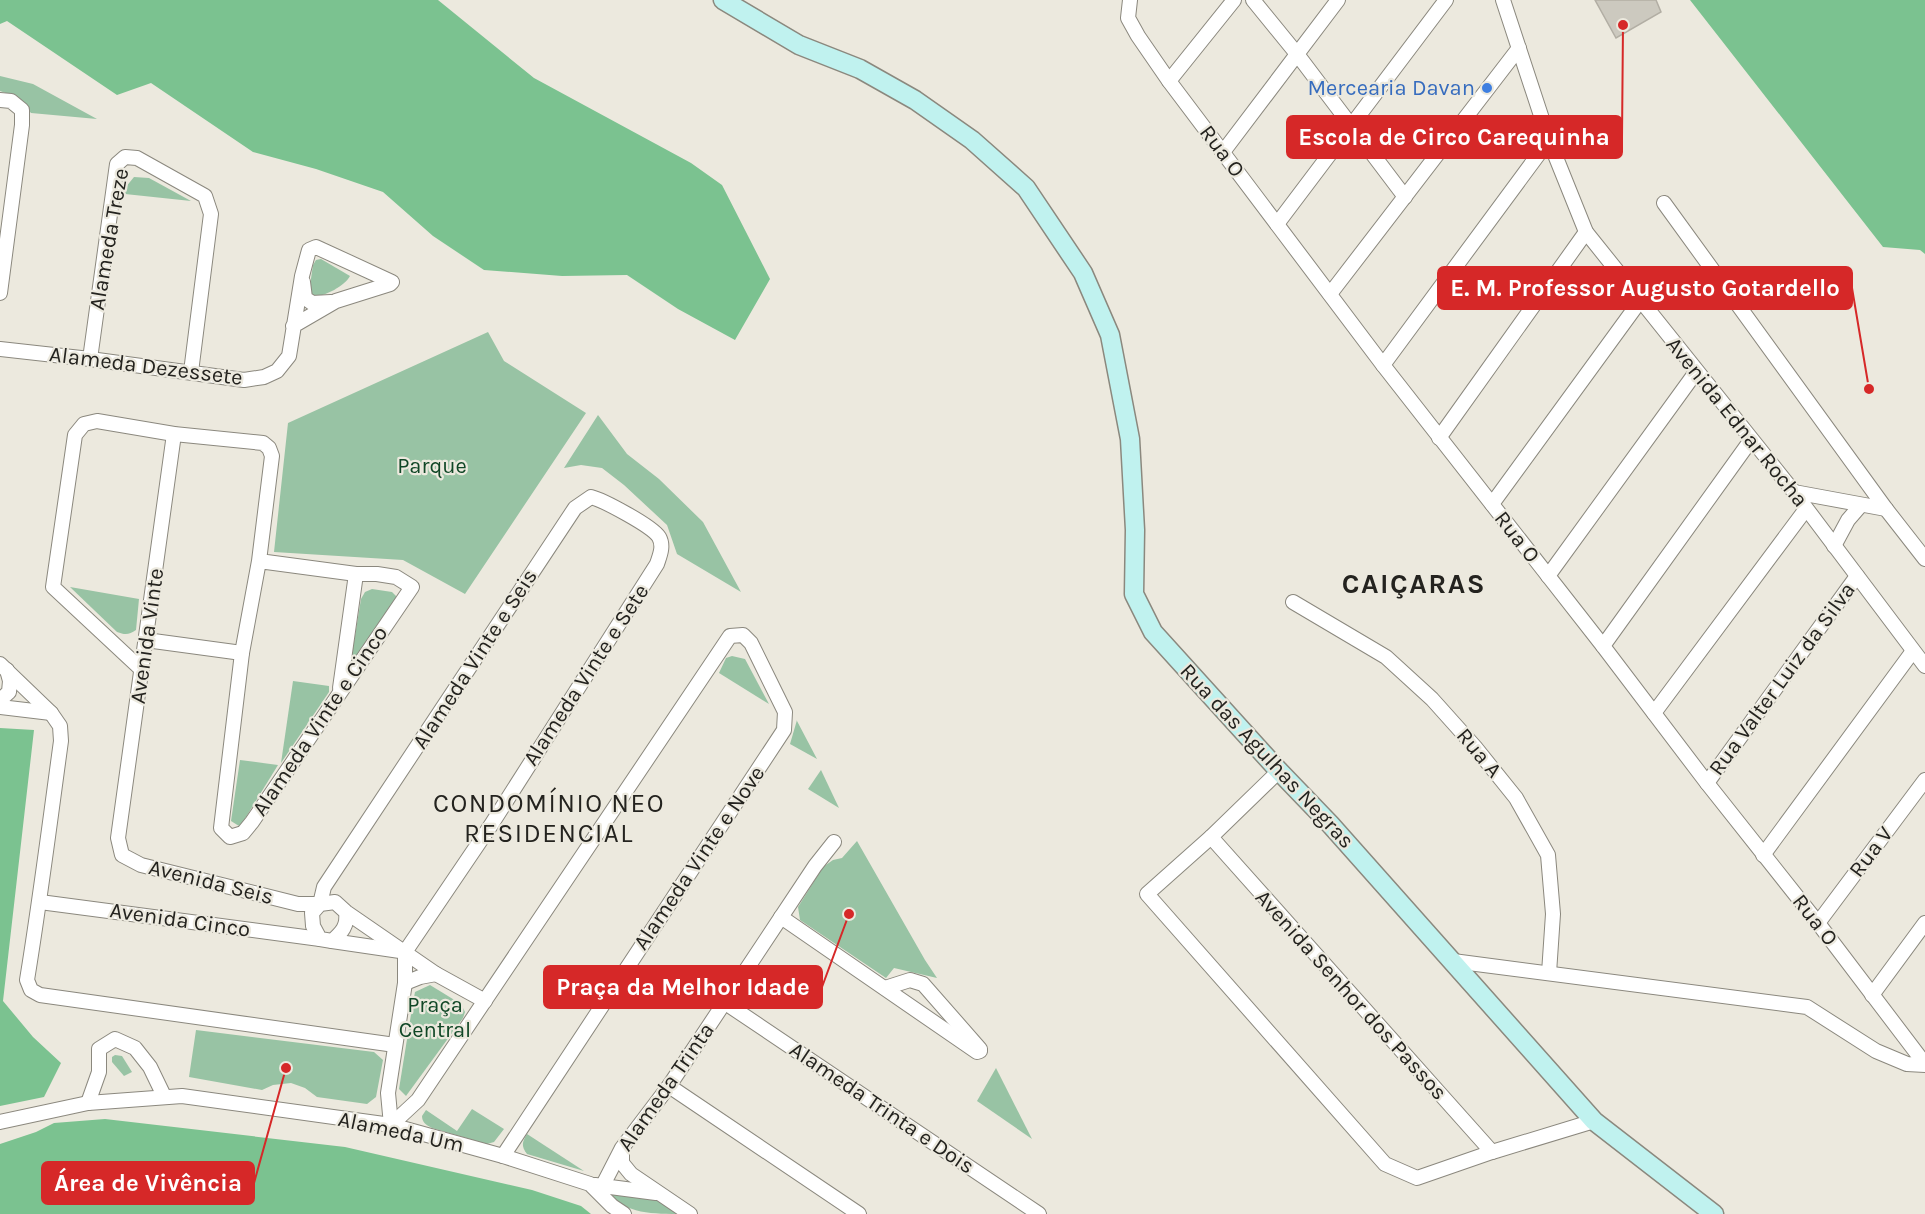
<svg xmlns="http://www.w3.org/2000/svg" width="1925" height="1214" font-family="Karla,sans-serif">
<rect width="100%" height="100%" fill="#ece9de"/>
<!-- green -->
<g fill="#98c3a4">
<polygon points="0,76 33,84 97,119 31,113 17,97 0,91"/>
<polygon points="134,177 149,178 191,201 125,194 125,188"/>
<path d="M 321,259 L 350,276 C 345,286 325,296 313,297 L 309,292 L 313,265 L 316,260 Z"/>
<polygon points="488,332 504,361 586,413 465,594 403,560 274,552 288,423"/>
<polygon points="598,415 627,454 659,479 703,522 741,592 677,554 667,525 624,485 602,468 581,465 564,468"/>
<path d="M 70,587 L 139,599 L 136,630 C 129,635 125,635 117,632 Z"/>
<polygon points="372,589 392,592 396,596 396,600 353,663 351,660 361,599 365,592"/>
<polygon points="732,656 745,659 769,704 719,673 726,658"/>
<polygon points="293,681 329,686 329,692 281,763"/>
<polygon points="797,720 797,721 817,759 790,744"/>
<polygon points="240,760 278,765 243,822 239,826 231,821"/>
<polygon points="821,770 839,808 808,789"/>
<polygon points="857,841 925,960 937,978 894,968 886,978 800,920 798,907 823,867 833,860 842,858"/>
<polygon points="430,985 461,1004 465,1012 463,1018 406,1096 399,1089 413,1002 415,992"/>
<polygon points="196,1030 374,1052 383,1060 376,1097 367,1104 317,1097 305,1088 291,1083 273,1085 262,1090 189,1077"/>
<polygon points="115,1055 122,1056 132,1072 124,1076 112,1062 112,1057"/>
<polygon points="996,1068 1032,1139 977,1101"/>
<path d="M 472,1109 L 504,1129 L 494,1142 L 487,1144 L 432,1128 C 426,1125 422,1122 422,1116 L 426,1110 L 457,1131 Z"/>
<path d="M 527,1134 L 584,1171 L 527,1154 C 521,1146 522,1142 527,1134 Z"/>
<path d="M 611,1193 L 653,1196 L 681,1214 C 656,1214 622,1214 611,1193 Z"/>
</g>
<!-- forest -->
<g fill="#7bc290">
<polygon points="0,0 438,0 534,78 691,163 722,185 770,279 735,340 678,309 627,275 562,276 484,270 433,236 383,192 316,169 253,152 151,83 117,95 7,21 0,24"/>
<polygon points="1690,0 1925,0 1925,254 1920,250 1883,247"/>
<polygon points="0,728 34,730 3,1001 33,1037 61,1063 44,1097 0,1106"/>
<polygon points="105,1119 345,1147 532,1190 581,1206 591,1214 0,1214 0,1144 36,1132 54,1123"/>
</g>
<!-- building -->
<polygon fill="#ccc9bf" stroke="#b2aea4" stroke-width="1.5" points="1595,0 1656,0 1661,12 1616,38"/>
<g fill="none" stroke-linecap="round" stroke-linejoin="round">
<!-- street casing -->
<g stroke="#8b887e" stroke-width="16">
<g id="street">
<polyline points="1130,0 1128,18 1138,36 1169,81 1383,365 1603,646 1707,783 1818,923 1925,1064"/>
<polyline points="1253,0 1297,54 1405,197"/>
<polyline points="1503,0 1549,140 1586,232 1794,492 1925,666"/>
<polyline points="1169,81 1234,0"/>
<polyline points="0,100 11,101 22,110 22,125 0,293"/>
<polyline points="1223,152 1338,0"/>
<polyline points="1664,203 1886,509 1925,559"/>
<polyline points="1277,224 1446,0"/>
<polyline points="303,282 305,298 312,303 331,302"/>
<polyline points="1330,294 1519,48"/>
<polyline points="0,349 90,359 244,380 264,377 277,371 289,356 302,276 309,250 316,247 392,282 390,284 336,301 293,326"/>
<polyline points="90,359 117,164 125,157 137,158 205,196 211,214 191,372"/>
<polyline points="1383,365 1549,140"/>
<path d="M 174,434 L 118,838 L 122,855 L 141,865 L 298,904 L 320,904 L 324,887 L 575,508 L 591,497 C 603,500 652,526 659,537 C 664,546 660,555 657,564 L 491,825 L 405,952"/>
<polyline points="1439,438 1586,232"/>
<polyline points="1794,492 1886,509"/>
<polyline points="1492,504 1640,301"/>
<polyline points="1834,546 1848,520 1861,505"/>
<polyline points="1548,576 1696,372"/>
<polyline points="1293,602 1386,657 1432,699 1475,747 1516,798 1548,855 1553,914 1549,973"/>
<polyline points="146,640 242,653"/>
<polyline points="1603,646 1751,440"/>
<path d="M 0,664 L 51,713 L 60,726 L 61,741 C 50,821 40,901 27,980 L 31,990 L 40,995 L 395,1045"/>
<polyline points="142,670 53,587 75,435 84,424 97,421 174,434 263,443 269,448 272,456 259,561 242,653 221,828 230,837 243,833 252,822 412,587 396,577 377,574 356,574 259,561"/>
<polyline points="340,688 356,574"/>
<polyline points="0,700 9,692 10,681 7,670"/>
<polyline points="0,707 51,713"/>
<polyline points="1654,713 1806,509"/>
<polyline points="1279,771 1211,837 1147,894 1385,1164 1417,1178 1492,1152 1594,1121"/>
<polyline points="1707,783 1857,576"/>
<polyline points="1211,837 1492,1152"/>
<polyline points="1763,855 1913,651"/>
<polyline points="40,902 320,939"/>
<path d="M 346,912 C 348,926 342,932 332,941 L 320,939 L 313,926 L 312,913 L 320,904 L 335,902 L 346,912 L 436,974 L 485,1001"/>
<polyline points="781,917 977,1052 980,1051"/>
<polyline points="1818,923 1925,780"/>
<polyline points="332,941 400,951"/>
<polyline points="1453,961 1807,1007 1876,1051 1907,1064 1925,1065"/>
<polyline points="405,983 420,977 436,974"/>
<polyline points="885,988 910,980 923,984 980,1049"/>
<polyline points="1872,995 1925,923"/>
<polyline points="724,1002 1039,1214"/>
<polyline points="669,1086 859,1214"/>
<polyline points="88,1103 99,1072 99,1049 115,1039 135,1048 150,1067 164,1096"/>
<polyline points="0,1122 88,1103 182,1096 391,1125 503,1156 590,1184 612,1206 624,1214"/>
<polyline points="391,1125 418,1100 730,636 743,635 751,643 785,712 784,730 503,1156"/>
<polyline points="391,1125 388,1093 405,983 405,952"/>
<polyline points="622,1149 622,1163 631,1174 690,1214"/>
<polyline points="595,1185 656,1193"/>
<polyline points="603,1185 622,1148 669,1086 815,866 834,842"/>
</g>
</g>
<!-- secondary casing -->
<g stroke="#8b887e" stroke-width="21">
<polyline id="secondary" points="723,0 799,45 860,69 915,100 972,140 1026,188 1083,273 1110,335 1130,439 1135,530 1134,594 1153,632 1279,771 1330,824 1594,1121 1714,1214"/>
</g>
<!-- street -->
<use href="#street" stroke="#fff" stroke-width="14"/>
<!-- secondary -->
<use href="#secondary" stroke="#c0f2ef" stroke-width="18"/>
</g>
<!-- markers -->
<circle fill="#3f7fe0" stroke="#ece9de" stroke-width="2" cx="1487" cy="88" r="6"/>
<g text-anchor="middle" dominant-baseline="central" stroke-width="4.5" stroke-linejoin="round" paint-order="stroke">
<!-- shop labels -->
<g font-size="22" fill="#366cbe" stroke="#ece9de" text-anchor="end">
<text x="1475" y="88">Mercearia Davan</text>
</g>
<!-- street labels -->
<g font-size="22" fill="#24231f" stroke="#ece9de">
<text transform="translate(1222 151) rotate(53)">Rua O</text>
<text transform="translate(109 239) rotate(-80)">Alameda Treze</text>
<text transform="translate(146 366) rotate(7)">Alameda Dezessete</text>
<text transform="translate(1737 422) rotate(51)">Avenida Ednar Rocha</text>
<text transform="translate(1517 537) rotate(52)">Rua O</text>
<text transform="translate(147 636) rotate(-82)">Avenida Vinte</text>
<text transform="translate(475 659) rotate(-57)">Alameda Vinte e Seis</text>
<text transform="translate(586 675) rotate(-57)">Alameda Vinte e Sete</text>
<text transform="translate(1782 679) rotate(-54)">Rua Valter Luiz da Silva</text>
<text transform="translate(320 721) rotate(-56)">Alameda Vinte e Cinco</text>
<text transform="translate(1479 753) rotate(50)">Rua A</text>
<text transform="translate(1267 756) rotate(47)">Rua das Agulhas Negras</text>
<text transform="translate(1871 852) rotate(-53)">Rua V</text>
<text transform="translate(699 858) rotate(-56)">Alameda Vinte e Nove</text>
<text transform="translate(211 882) rotate(14)">Avenida Seis</text>
<text transform="translate(180 920) rotate(8)">Avenida Cinco</text>
<text transform="translate(1815 920) rotate(52)">Rua O</text>
<text transform="translate(1351 995) rotate(48)">Avenida Senhor dos Passos</text>
<text transform="translate(666 1087) rotate(-55)">Alameda Trinta</text>
<text transform="translate(882 1108) rotate(34)">Alameda Trinta e Dois</text>
<text transform="translate(401 1132) rotate(12)">Alameda Um</text>
</g>
<!-- park labels -->
<g font-size="22" fill="#104726" stroke="#ece9de">
<text x="432" y="466">Parque</text>
<text x="435" y="1005">Praça<tspan x="435" dy="25">Central</tspan></text>
</g>
<!-- quarter labels -->
<g font-size="26" letter-spacing="1.5" fill="#24231f" stroke="#ece9de">
<text x="549" y="803">CONDOMÍNIO NEO<tspan x="549" dy="30">RESIDENCIAL</tspan></text>
</g>
<!-- district labels -->
<g font-size="28" font-weight="bold" letter-spacing="1.5" fill="#24231f" stroke="#ece9de">
<text x="1414" y="583">CAIÇARAS</text>
</g>
</g>
<!-- callouts -->
<path fill="none" stroke="#d62828" stroke-width="2" d="M1623 25L1622 137M1869 389L1852 288M849 914L822 987M286 1068L254 1183"/>
<g fill="#d62828" stroke="#ece9de" stroke-width="2">
<circle cx="1623" cy="25" r="6"/>
<circle cx="1869" cy="389" r="6"/>
<circle cx="849" cy="914" r="6"/>
<circle cx="286" cy="1068" r="6"/>
</g>
<g fill="#d62828" stroke="#d62828" stroke-width="2">
<rect x="1287" y="116" width="335" height="42" rx="6"/>
<rect x="1438" y="267" width="414" height="42" rx="6"/>
<rect x="544" y="966" width="278" height="42" rx="6"/>
<rect x="42" y="1162" width="212" height="42" rx="6"/>
</g>
<g font-size="24" text-anchor="middle" font-weight="bold" fill="#fff">
<text x="1454" y="145">Escola de Circo Carequinha</text>
<text x="1645" y="296">E. M. Professor Augusto Gotardello</text>
<text x="683" y="995">Praça da Melhor Idade</text>
<text x="148" y="1191">Área de Vivência</text>
</g>
</svg>
